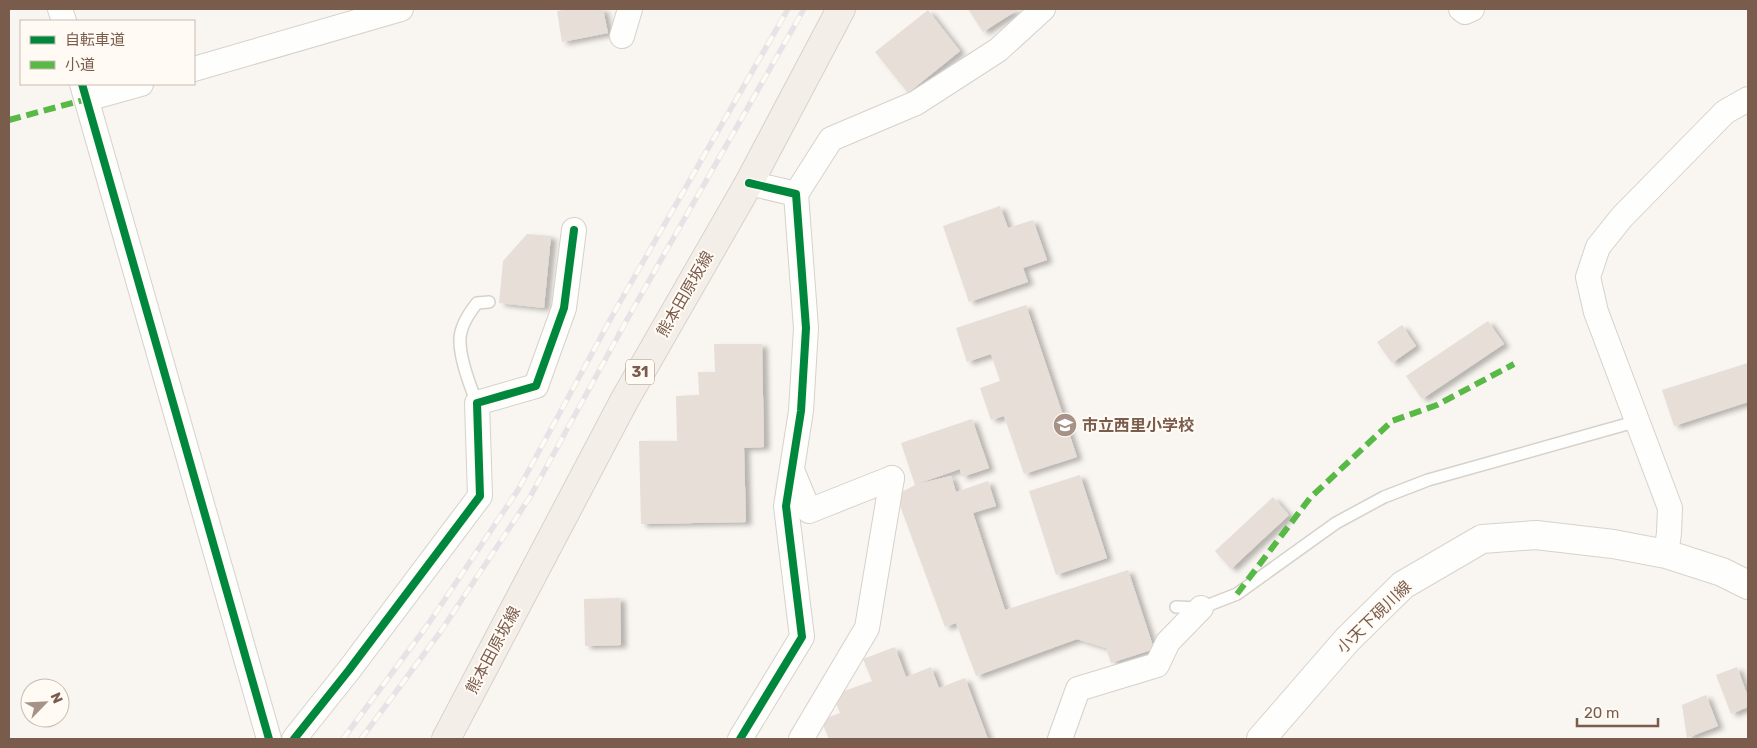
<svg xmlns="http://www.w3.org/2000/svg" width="1757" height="748" font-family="Rubik,'Noto Sans JP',sans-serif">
<defs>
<filter id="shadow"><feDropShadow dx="5.5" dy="3" stdDeviation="2.5" flood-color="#0004"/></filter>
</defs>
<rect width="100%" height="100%" fill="#f9f5f0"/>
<!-- building -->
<g fill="#e6ded7" filter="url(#shadow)">
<polygon points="569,9 603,9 608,33 562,42 557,11"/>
<polygon points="968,9 1019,9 983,32"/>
<polygon points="928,10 960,51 908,93 875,52"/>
<polygon points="1000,206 1008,228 1033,220 1047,260 1023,268 1028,282 969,302 943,226"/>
<polygon points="527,234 551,236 544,308 499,303 503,261"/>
<polygon points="1026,305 1077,457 1024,474 1004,416 991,420 980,388 1000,381 991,354 967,362 956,328"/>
<polygon points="1488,321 1504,344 1422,399 1406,376"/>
<polygon points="1402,325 1416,346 1392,363 1377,342"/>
<polygon points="714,344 762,344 764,447 744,448 746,522 641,524 639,441 677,441 676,396 699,395 698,372 715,372"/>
<polygon points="1748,363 1748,402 1674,426 1662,390"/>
<polygon points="972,419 989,468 962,477 960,469 917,484 951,476 956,492 988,481 996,506 973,513 1005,610 1128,570 1154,649 1111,663 1106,648 1077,639 976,676 956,623 945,627 896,495 915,485 901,443"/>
<polygon points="1080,475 1107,558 1056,575 1029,491"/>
<polygon points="1273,497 1289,515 1231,569 1215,551"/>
<polygon points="620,598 621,645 585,646 584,599"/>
<polygon points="895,647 906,677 931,667 939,688 965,678 988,739 829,739 821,720 840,713 833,695 872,681 863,659"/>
<polygon points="1737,667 1748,697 1748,707 1731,714 1716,675"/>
<polygon points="1706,695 1718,726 1687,738 1682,705"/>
</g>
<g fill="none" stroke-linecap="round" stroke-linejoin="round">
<!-- lane casing -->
<g stroke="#d7d1cb" stroke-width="14">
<g id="lane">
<path d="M 477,403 C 470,386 459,356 460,338 C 461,325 469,313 477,303 L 489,302"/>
<polyline points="1176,607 1201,608 1237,594 1336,523 1384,497 1428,480 1638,421"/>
</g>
</g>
<!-- street casing -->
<g stroke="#d7d1cb" stroke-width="26">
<g id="street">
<polyline points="60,9 64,21"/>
<polyline points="1461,9 1465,12 1472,9"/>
<polyline points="622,36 630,9"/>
<polyline points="194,69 401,9"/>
<polyline points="82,84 269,739"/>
<polyline points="87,99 141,84"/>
<polyline points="796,194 831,139 916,103 998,50 1043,9"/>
<polyline points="792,470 809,511 892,478"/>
<polyline points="1666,554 1669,533 1670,508 1596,312 1588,277 1598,247 1622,217 1725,112 1748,99"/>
<polyline points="294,739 349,670 480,496 477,403 536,386 564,308 574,230"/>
<polyline points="740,739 802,637 786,506 801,411 806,328 796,194 749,183"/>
<polyline points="801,739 867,628 892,478"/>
<polyline points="1060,739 1078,689 1157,665 1168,642 1201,608"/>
</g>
</g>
<!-- secondary casing -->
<g stroke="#d9d2cb" stroke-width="30">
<polyline id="secondary" points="1261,739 1347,640 1403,585 1482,539 1536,535 1613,544 1666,554 1722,572 1748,585"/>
</g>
<!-- primary casing -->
<g stroke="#dad1cc" stroke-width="30">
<polyline id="primary" points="446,739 624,401 749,183 841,9"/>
</g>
<!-- lane -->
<use href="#lane" stroke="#fefefd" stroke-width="11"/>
<!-- street -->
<use href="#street" stroke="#fefefd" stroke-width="24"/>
<!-- secondary -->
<use href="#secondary" stroke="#fefefd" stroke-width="28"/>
<!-- primary -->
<use href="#primary" stroke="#f3eee8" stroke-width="28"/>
<!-- rail casing -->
<g stroke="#e6e3e7" stroke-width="5.5">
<g id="rail">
<polyline points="343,739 429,623 518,490 616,309 788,9"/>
<polyline points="361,739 441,631 530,497 629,316 804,9"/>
</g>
</g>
<!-- rail -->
<use href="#rail" stroke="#fffaf3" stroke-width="4" stroke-dasharray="11" stroke-linecap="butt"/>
<!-- quiet -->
<g stroke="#58b947" stroke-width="6" stroke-dasharray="12 6" stroke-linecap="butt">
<polyline points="9,120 87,99"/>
<polyline points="1237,594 1310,498 1392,421 1437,405 1514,364"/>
</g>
<!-- cycleway casing -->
<g stroke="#fffaf3" stroke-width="11">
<g id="cycleway">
<polyline points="82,84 269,739"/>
<polyline points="294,739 349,670 480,496 477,403 536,386 564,308 574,230"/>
<polyline points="740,739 802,637 786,506 801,411 806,328 796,194 749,183"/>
</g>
</g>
<!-- cycleway -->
<use href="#cycleway" stroke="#00873e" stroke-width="8"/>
</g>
<!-- icons -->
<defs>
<g id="school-disc" transform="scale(1.25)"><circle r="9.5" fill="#a69286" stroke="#fffaf3"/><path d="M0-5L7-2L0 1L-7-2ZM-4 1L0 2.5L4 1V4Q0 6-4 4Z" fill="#fff"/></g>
</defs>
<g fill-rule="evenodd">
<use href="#school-disc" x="1065" y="425"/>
</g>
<g text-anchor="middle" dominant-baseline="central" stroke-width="4" stroke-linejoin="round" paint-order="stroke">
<!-- shield labels -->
<rect fill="#fffaf3" stroke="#a28b7f" stroke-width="1" x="626" y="359.5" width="28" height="25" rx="4"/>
<g font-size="15" font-weight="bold" fill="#7a5c4d">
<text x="640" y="372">31</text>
</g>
<!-- street labels -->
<g font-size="16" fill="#7a5c4d" stroke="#fffaf3">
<text transform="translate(685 294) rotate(-60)">熊本田原坂線</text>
<text transform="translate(1374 617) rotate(-44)">小天下硯川線</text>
<text transform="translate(493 650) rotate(-62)">熊本田原坂線</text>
</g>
<!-- poi labels -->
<g font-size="16" font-weight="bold" fill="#7a5c4d" stroke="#fffaf3" text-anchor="start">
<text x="1082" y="425">市立西里小学校</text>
</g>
</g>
<!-- border -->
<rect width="1757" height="748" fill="none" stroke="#7a5c4d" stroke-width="20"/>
<!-- legend -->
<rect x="20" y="20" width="175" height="65" fill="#fffaf3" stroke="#cabbb1"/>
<rect x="30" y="36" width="25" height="8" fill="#00873e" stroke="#cabbb1"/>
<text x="65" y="45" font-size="15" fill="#7a5c4d">自転車道</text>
<rect x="30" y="61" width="25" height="8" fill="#58b947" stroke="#cabbb1"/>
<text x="65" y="70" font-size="15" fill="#7a5c4d">小道</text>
<!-- north arrow -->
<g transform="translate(45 703) rotate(66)"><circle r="24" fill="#fffaf3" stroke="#cabbb1"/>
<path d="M0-4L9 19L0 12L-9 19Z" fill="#a69286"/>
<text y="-8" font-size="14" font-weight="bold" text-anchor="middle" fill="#7a5c4d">N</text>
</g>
<!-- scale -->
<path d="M1577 718v8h81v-8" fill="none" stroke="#7a5c4d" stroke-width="2.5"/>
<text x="1584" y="718" font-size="15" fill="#7a5c4d" stroke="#fffaf3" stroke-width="4" paint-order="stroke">20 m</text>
</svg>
